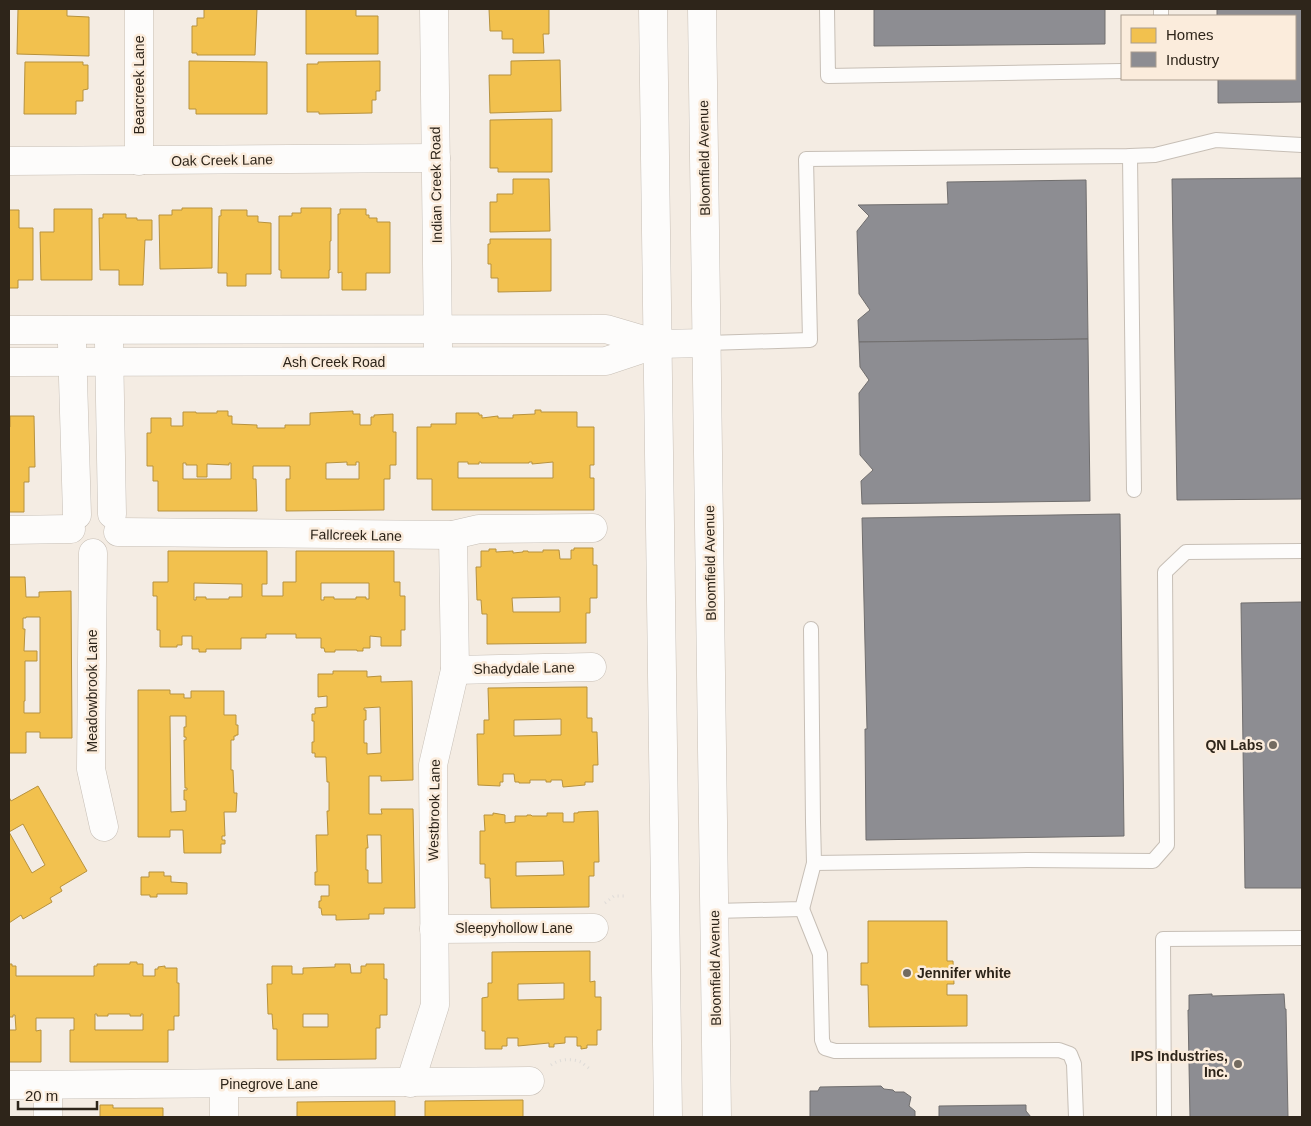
<svg xmlns="http://www.w3.org/2000/svg" width="1311" height="1126" font-family="Arial,sans-serif">
<rect width="100%" height="100%" fill="#f4ece3"/>
<!-- homes -->
<g fill="#f2c14e" stroke="#b7923e" fill-rule="evenodd">
<polygon points="18,9 67,9 67,16 89,17 89,56 17,54"/>
<polygon points="204,9 257,9 255,55 197,55 197,53 192,53 192,26 197,26 197,18 204,18"/>
<polygon points="306,9 356,9 356,16 378,16 378,54 306,54"/>
<polygon points="489,9 549,9 549,34 543,34 544,53 513,53 513,39 502,39 502,31 490,31"/>
<polygon points="560,60 561,111 490,113 489,75 511,75 511,61"/>
<polygon points="189,61 267,62 267,114 196,114 196,109 189,109"/>
<polygon points="380,61 380,91 376,91 376,100 372,100 372,113 319,114 319,112 307,112 307,64 318,64 318,62"/>
<polygon points="25,62 83,62 83,65 88,65 88,89 83,90 83,101 76,101 76,114 24,114"/>
<polygon points="552,119 552,172 498,172 498,168 490,168 490,120"/>
<polygon points="513,179 549,179 550,231 490,232 490,202 497,202 497,194 513,194"/>
<polygon points="182,208 212,208 212,268 160,269 159,215 172,215 172,210 182,210"/>
<polygon points="301,208 331,208 331,241 330,241 330,270 329,270 329,278 281,278 281,270 279,270 279,216 292,216 292,213 301,213"/>
<polygon points="54,209 92,209 92,280 41,280 40,232 54,232"/>
<polygon points="340,209 366,209 366,215 369,215 369,218 377,218 377,222 390,222 390,273 366,273 366,290 342,290 342,272 338,273 338,214 340,214"/>
<polygon points="9,210 19,210 19,228 33,228 33,280 18,280 18,288 9,288"/>
<polygon points="221,210 247,210 247,216 258,216 258,222 271,223 271,274 246,274 246,286 227,286 227,273 218,273 219,216 221,216"/>
<polygon points="103,214 126,214 126,218 137,218 137,220 152,220 152,240 145,240 143,285 119,285 119,270 100,270 99,218 103,218"/>
<polygon points="490,239 551,239 551,291 498,292 498,278 491,278 491,264 488,264 488,244 490,244"/>
<path d="M 535,410 L 541,410 L 541,412 L 577,412 L 577,427 L 594,427 L 594,465 L 590,465 L 590,478 L 594,478 L 594,510 L 432,510 L 432,479 L 417,479 L 417,427 L 431,427 L 431,424 L 456,424 L 456,413 L 479,413 L 479,415 L 482,415 L 482,418 L 498,416 L 498,418 L 513,418 L 513,415 L 535,414 ZM 458,462 L 468,462 L 468,464 L 479,464 L 479,462 L 481,462 L 481,463 L 529,463 L 529,462 L 532,462 L 532,464 L 553,462 L 553,478 L 458,478 Z"/>
<path d="M 217,411 L 228,411 L 228,416 L 232,416 L 232,424 L 257,425 L 257,428 L 285,428 L 285,425 L 310,425 L 310,413 L 353,411 L 353,414 L 360,414 L 360,425 L 371,425 L 371,417 L 374,417 L 374,415 L 393,414 L 393,432 L 396,432 L 396,465 L 390,465 L 390,479 L 384,479 L 384,510 L 286,511 L 286,479 L 290,479 L 290,466 L 253,466 L 253,479 L 256,479 L 257,511 L 158,511 L 158,481 L 153,481 L 153,466 L 147,466 L 147,433 L 151,433 L 151,418 L 171,418 L 171,426 L 183,426 L 183,412 L 196,412 L 196,413 L 217,413 ZM 347,462 L 347,465 L 356,465 L 356,462 L 359,462 L 359,479 L 326,479 L 326,463 ZM 183,463 L 186,463 L 186,465 L 197,465 L 197,477 L 207,477 L 207,464 L 229,465 L 229,463 L 231,463 L 231,479 L 183,479 Z"/>
<polygon points="10,416 34,416 35,467 29,467 29,482 24,482 24,512 9,512 9,427 10,427"/>
<path d="M 574,548 L 593,548 L 593,565 L 597,565 L 597,598 L 590,598 L 590,613 L 586,613 L 586,643 L 487,644 L 487,614 L 482,614 L 481,600 L 477,600 L 476,567 L 481,567 L 481,551 L 489,551 L 489,549 L 496,549 L 496,552 L 513,551 L 513,553 L 523,552 L 523,551 L 528,551 L 528,552 L 543,552 L 543,550 L 559,550 L 560,559 L 571,559 L 571,550 L 574,550 ZM 560,597 L 560,612 L 513,612 L 512,598 Z"/>
<path d="M 168,551 L 267,551 L 267,584 L 262,584 L 262,596 L 283,596 L 283,582 L 296,582 L 296,551 L 394,551 L 394,582 L 400,582 L 400,596 L 405,596 L 405,630 L 401,630 L 401,646 L 381,646 L 381,637 L 370,636 L 370,648 L 363,648 L 363,651 L 357,651 L 357,650 L 335,650 L 335,652 L 325,652 L 324,648 L 321,648 L 321,638 L 296,638 L 296,634 L 266,634 L 266,638 L 241,638 L 241,649 L 206,649 L 206,652 L 199,652 L 199,649 L 192,649 L 192,636 L 182,636 L 182,645 L 177,645 L 177,647 L 160,647 L 160,630 L 157,630 L 157,596 L 153,596 L 153,582 L 168,582 ZM 194,583 L 242,584 L 242,597 L 229,597 L 229,599 L 206,599 L 206,597 L 196,597 L 196,600 L 194,600 ZM 321,583 L 369,583 L 369,599 L 366,599 L 366,597 L 356,597 L 356,599 L 334,599 L 334,597 L 324,597 L 324,600 L 321,600 Z"/>
<path d="M 9,577 L 25,577 L 26,597 L 39,597 L 39,592 L 71,591 L 72,738 L 40,738 L 40,732 L 26,732 L 26,753 L 9,753 ZM 26,617 L 40,617 L 40,713 L 24,713 L 24,701 L 25,701 L 25,661 L 37,661 L 37,651 L 24,651 L 25,629 L 23,629 L 23,618 L 26,618 Z"/>
<path d="M 333,671 L 367,671 L 367,677 L 381,676 L 381,682 L 412,681 L 413,780 L 381,781 L 381,776 L 369,776 L 369,814 L 382,814 L 381,809 L 413,809 L 415,908 L 384,908 L 384,914 L 369,914 L 369,919 L 336,920 L 336,915 L 322,915 L 321,908 L 319,908 L 319,901 L 321,901 L 321,896 L 329,896 L 329,885 L 315,885 L 315,872 L 317,872 L 316,835 L 328,835 L 327,811 L 329,811 L 329,782 L 327,782 L 326,757 L 315,757 L 315,753 L 312,753 L 312,742 L 314,742 L 314,721 L 312,721 L 312,714 L 315,714 L 315,708 L 327,707 L 327,696 L 318,697 L 318,674 L 333,674 ZM 380,707 L 381,753 L 367,754 L 367,743 L 364,743 L 364,720 L 366,720 L 366,710 L 364,710 L 364,708 ZM 367,835 L 381,835 L 382,883 L 368,883 L 368,870 L 366,870 L 366,848 L 368,848 Z"/>
<path d="M 587,687 L 587,718 L 592,718 L 592,732 L 597,732 L 598,765 L 593,765 L 593,782 L 585,782 L 585,785 L 563,787 L 562,780 L 551,780 L 551,782 L 546,782 L 546,780 L 530,780 L 530,783 L 519,783 L 519,782 L 515,782 L 514,774 L 503,774 L 503,782 L 500,782 L 500,786 L 478,785 L 477,734 L 484,734 L 484,720 L 489,720 L 488,688 ZM 561,719 L 561,735 L 514,736 L 514,720 Z"/>
<path d="M 138,690 L 170,690 L 170,694 L 184,694 L 184,698 L 191,698 L 191,691 L 224,691 L 224,715 L 236,715 L 236,725 L 238,725 L 238,735 L 236,735 L 236,736 L 234,736 L 234,740 L 231,740 L 231,770 L 233,770 L 234,793 L 237,793 L 236,812 L 224,812 L 225,836 L 222,836 L 222,840 L 225,840 L 225,844 L 221,844 L 221,853 L 184,853 L 183,830 L 170,830 L 170,837 L 138,837 ZM 170,716 L 186,716 L 186,727 L 184,727 L 184,737 L 186,737 L 186,740 L 184,740 L 185,788 L 187,788 L 187,790 L 184,790 L 184,800 L 186,800 L 186,811 L 171,812 Z"/>
<path d="M 38,786 L 87,871 L 60,887 L 62,891 L 50,898 L 52,902 L 23,919 L 21,915 L 9,923 L 9,797 L 11,801 ZM 23,824 L 45,865 L 32,873 L 9,832 Z"/>
<path d="M 598,811 L 599,862 L 594,862 L 594,876 L 589,876 L 589,907 L 491,908 L 490,878 L 485,878 L 485,864 L 480,864 L 480,831 L 485,831 L 484,815 L 493,815 L 493,813 L 505,815 L 505,823 L 515,822 L 515,816 L 527,816 L 527,815 L 531,815 L 532,816 L 547,816 L 547,813 L 563,813 L 563,822 L 574,822 L 574,813 L 578,813 L 578,812 ZM 563,861 L 564,875 L 516,876 L 516,862 Z"/>
<polygon points="149,872 164,872 164,876 171,876 171,882 187,883 187,894 157,894 157,897 150,897 150,895 141,895 141,877 149,877"/>
<polygon points="868,921 947,921 947,961 953,961 954,984 947,984 947,995 967,995 967,1026 869,1027 868,985 861,985 861,963 868,963"/>
<path d="M 590,951 L 590,982 L 595,981 L 595,997 L 601,997 L 601,1030 L 597,1030 L 597,1045 L 587,1045 L 587,1048 L 581,1049 L 581,1046 L 577,1046 L 577,1037 L 565,1037 L 565,1043 L 554,1044 L 554,1047 L 549,1047 L 549,1043 L 518,1046 L 518,1038 L 507,1038 L 507,1046 L 502,1046 L 502,1049 L 485,1049 L 485,1031 L 482,1031 L 482,998 L 488,997 L 488,983 L 492,983 L 492,952 ZM 564,983 L 564,999 L 518,1000 L 518,984 Z"/>
<path d="M 130,962 L 137,962 L 137,964 L 143,964 L 143,976 L 155,976 L 155,969 L 158,969 L 158,967 L 165,966 L 165,968 L 177,968 L 177,983 L 179,983 L 179,1016 L 174,1016 L 174,1030 L 168,1030 L 168,1062 L 70,1062 L 70,1030 L 74,1030 L 74,1018 L 36,1018 L 36,1031 L 41,1030 L 41,1062 L 9,1062 L 9,1030 L 16,1030 L 15,1015 L 13,1015 L 13,1017 L 9,1017 L 9,964 L 12,964 L 12,966 L 16,966 L 16,976 L 94,976 L 94,966 L 97,966 L 97,964 L 130,964 ZM 95,1014 L 97,1014 L 97,1016 L 108,1016 L 108,1014 L 130,1014 L 130,1016 L 141,1016 L 141,1014 L 143,1014 L 143,1030 L 95,1030 Z"/>
<path d="M 335,964 L 350,964 L 351,973 L 361,973 L 361,966 L 366,966 L 366,964 L 384,964 L 384,979 L 387,979 L 387,1015 L 380,1015 L 380,1028 L 376,1028 L 376,1059 L 277,1060 L 277,1029 L 273,1029 L 272,1014 L 268,1014 L 267,984 L 272,984 L 272,966 L 292,966 L 292,974 L 303,974 L 303,968 L 335,967 ZM 303,1014 L 328,1014 L 328,1027 L 303,1027 Z"/>
<polygon points="523,1100 523,1117 425,1117 425,1101"/>
<polygon points="395,1101 395,1117 297,1117 297,1102"/>
<polygon points="100,1105 113,1105 113,1108 163,1108 163,1117 100,1117"/>
</g>
<!-- industry -->
<g fill="#8d8d92" stroke="#706e6e">
<polygon points="874,9 1105,9 1105,44 874,46"/>
<polygon points="1217,9 1302,9 1302,102 1218,103 1218,79 1295,79 1295,16 1217,16"/>
<polygon points="1302,178 1302,499 1177,500 1172,179"/>
<polygon points="1086,180 1088,339 859,342 858,320 870,310 859,294 857,231 869,216 858,205 948,204 947,182"/>
<polygon points="1088,339 1090,501 862,504 861,481 873,470 860,455 859,393 869,380 860,367 859,342"/>
<polygon points="1120,514 1124,836 866,840 865,729 867,729 862,518"/>
<polygon points="1302,602 1302,888 1245,888 1241,603"/>
<polygon points="1212,994 1212,996 1284,994 1285,1009 1286,1009 1288,1117 1190,1117 1188,1010 1189,1010 1189,995"/>
<polygon points="881,1086 884,1089 893,1090 895,1092 904,1092 911,1097 909,1106 915,1111 915,1117 810,1117 810,1091 818,1091 820,1087"/>
<polygon points="1026,1105 1026,1111 1031,1117 939,1117 939,1106"/>
</g>
<g fill="none" stroke-linecap="round" stroke-linejoin="round">
<!-- service casing -->
<g stroke="#c7bfb6" stroke-width="16">
<g id="service">
<polyline points="827,9 828,76 1122,71"/>
<polyline points="1161,9 1161,16"/>
<polyline points="1130,156 1134,490"/>
<polyline points="707,343 810,340 806,159 1130,156 1155,155 1216,140 1302,145"/>
<polyline points="814,863 1027,860 1153,861 1167,845 1165,572 1186,552 1302,551"/>
<polyline points="802,909 820,954 822,1040 825,1048 835,1051 1059,1050 1070,1054 1074,1064 1076,1117"/>
<polyline points="714,911 802,909 814,863 813,822 811,629"/>
<polyline points="1164,1117 1163,939 1302,938"/>
</g>
</g>
<!-- minor casing -->
<g stroke="#c7bfb6" stroke-width="29">
<g id="minor">
<polyline points="139,9 139,161"/>
<polyline points="434,9 438,347"/>
<polyline points="9,161 436,158"/>
<polyline points="9,330 606,329 657,344 707,343"/>
<polyline points="109,343 112,514"/>
<polyline points="72,344 77,515"/>
<polyline points="9,362 606,361 657,344"/>
<polyline points="9,530 71,529"/>
<polyline points="118,532 453,535 479,529 593,528"/>
<polyline points="93,553 91,769 104,827"/>
<polyline points="455,670 592,667"/>
<polyline points="434,929 594,928"/>
<polyline points="410,1083 435,1005 433,765 455,670 453,535"/>
<polyline points="224,1084 224,1117"/>
<polyline points="9,1085 530,1081"/>
<polyline points="48,1086 48,1117"/>
</g>
</g>
<!-- secondary casing -->
<g stroke="#c7bfb6" stroke-width="29">
<g id="secondary">
<polyline points="653,9 668,1117"/>
<polyline points="702,9 717,1117"/>
</g>
</g>
<!-- path -->
<g stroke="#dedbd8" stroke-width="3" stroke-dasharray="1 4" stroke-linecap="butt">
<polyline points="605,903 614,896 624,896"/>
<path d="M 551,1065 C 559,1059 571,1058 581,1062 C 584,1064 588,1068 592,1070"/>
</g>
<!-- service -->
<use href="#service" stroke="#fdfcfb" stroke-width="14"/>
<!-- minor -->
<use href="#minor" stroke="#fdfcfb" stroke-width="28"/>
<!-- secondary -->
<use href="#secondary" stroke="#fdfcfb" stroke-width="28"/>
</g>
<!-- markers -->
<g fill="#736b60" stroke="#fbecdc" stroke-width="2">
<circle cx="1273" cy="745" r="5"/>
<circle cx="907" cy="973" r="5"/>
<circle cx="1238" cy="1064" r="5"/>
</g>
<g text-anchor="middle" dominant-baseline="central" stroke-width="5" stroke-linejoin="round" paint-order="stroke">
<!-- street labels -->
<g font-size="14" fill="#2e251a" stroke="#fbecdc">
<text transform="translate(139 85) rotate(-90)">Bearcreek Lane</text>
<text transform="translate(704 158) rotate(-91)">Bloomfield Avenue</text>
<text transform="translate(222 160) rotate(-1)">Oak Creek Lane</text>
<text transform="translate(436 185) rotate(-91)">Indian Creek Road</text>
<text x="334" y="362">Ash Creek Road</text>
<text transform="translate(356 535) rotate(1)">Fallcreek Lane</text>
<text transform="translate(710 563) rotate(-91)">Bloomfield Avenue</text>
<text transform="translate(524 668) rotate(-1)">Shadydale Lane</text>
<text transform="translate(92 691) rotate(-90)">Meadowbrook Lane</text>
<text transform="translate(434 810) rotate(-89)">Westbrook Lane</text>
<text x="514" y="928">Sleepyhollow Lane</text>
<text transform="translate(715 968) rotate(-91)">Bloomfield Avenue</text>
<text x="269" y="1084">Pinegrove Lane</text>
</g>
<!-- poi labels -->
<g font-size="14" font-weight="bold" fill="#2e251a" stroke="#fbecdc" text-anchor="end">
<text x="1263" y="745">QN Labs</text>
<text x="917" y="973" text-anchor="start">Jennifer white</text>
<text x="1228" y="1056">IPS Industries,<tspan x="1228" dy="16">Inc.</tspan></text>
</g>
</g>
<!-- border -->
<rect width="1311" height="1126" fill="none" stroke="#2e251a" stroke-width="20"/>
<!-- legend -->
<rect x="1121" y="15" width="175" height="65" fill="#fbecdc" stroke="#a99c8e"/>
<rect x="1131" y="28" width="25" height="15" fill="#f2c14e" stroke="#a99c8e"/>
<text x="1166" y="40" font-size="15" fill="#2e251a">Homes</text>
<rect x="1131" y="52" width="25" height="15" fill="#8d8d92" stroke="#a99c8e"/>
<text x="1166" y="65" font-size="15" fill="#2e251a">Industry</text>
<!-- scale -->
<path d="M18 1101v8h79v-8" fill="none" stroke="#2e251a" stroke-width="2.5"/>
<text x="25" y="1101" font-size="15" fill="#2e251a" stroke="#fbecdc" stroke-width="4" paint-order="stroke">20 m</text>
</svg>
